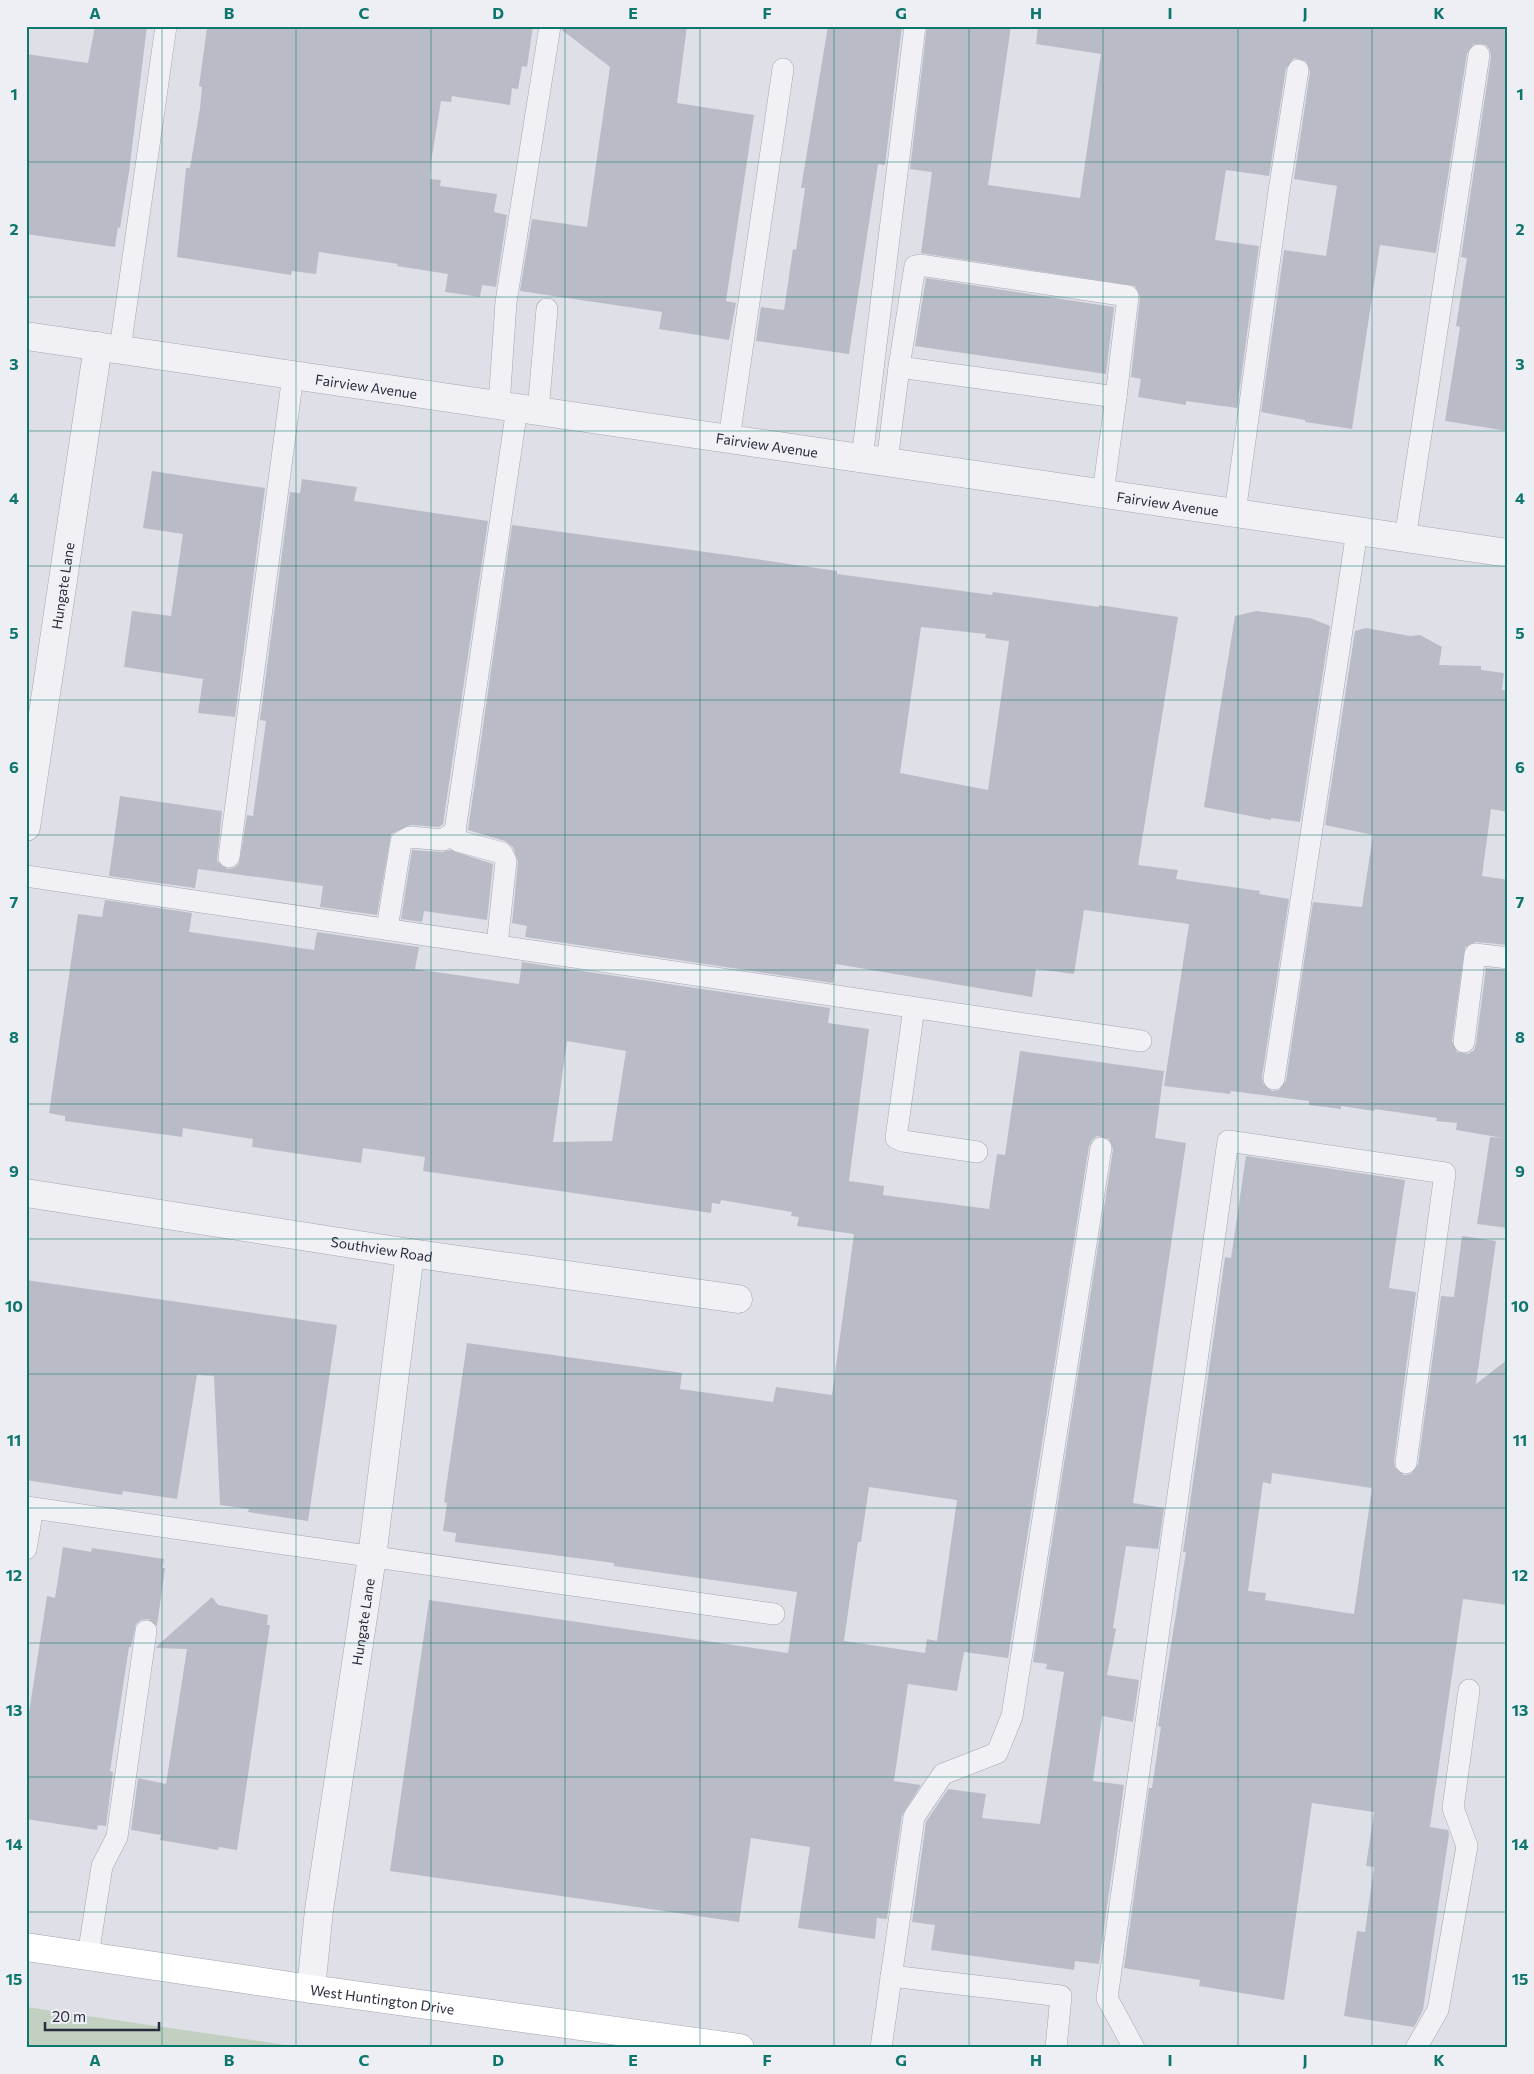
<svg xmlns="http://www.w3.org/2000/svg" width="1534" height="2074" font-family="Commissioner,sans-serif">
<rect width="100%" height="100%" fill="#dfe0e7"/>
<!-- green -->
<polygon fill="#c1d0c0" points="26,2007 307,2048 26,2048"/>
<!-- building -->
<g fill="#b9bbc6" fill-rule="evenodd">
<polygon points="95,26 147,26 129,172 120,228 118,227 115,247 26,234 26,54 88,63"/>
<polygon points="211,26 533,26 527,67 522,66 518,89 512,88 510,105 452,96 451,102 441,101 431,162 430,179 441,180 440,186 497,194 494,212 507,215 496,287 482,285 480,297 445,292 448,274 397,266 398,264 319,252 316,274 292,271 291,275 177,257 186,168 190,168 200,108 202,87 199,86 207,28 211,28"/>
<polygon points="562,26 687,26 677,103 754,115 726,301 736,303 729,340 659,329 662,312 520,291 532,219 587,227 610,67 562,30"/>
<polygon points="828,26 902,26 885,165 878,164 849,354 756,341 761,307 784,310 793,249 796,250 805,188 801,188"/>
<polygon points="927,26 1011,26 988,185 1080,198 1101,54 1036,44 1038,26 1508,26 1508,431 1445,421 1460,327 1456,326 1467,258 1461,257 1491,57 1490,50 1486,45 1474,44 1467,53 1436,253 1380,245 1352,429 1305,422 1305,420 1261,412 1284,250 1326,256 1337,186 1294,179 1310,72 1306,61 1294,58 1286,68 1269,176 1226,170 1215,240 1259,246 1237,408 1186,401 1186,405 1138,397 1141,379 1131,377 1140,297 1135,286 921,253 932,172 910,169"/>
<polygon points="926,278 1114,307 1106,374 915,346"/>
<polygon points="152,471 265,488 235,717 198,713 203,679 124,667 132,611 171,616 183,534 143,528"/>
<polygon points="302,479 357,487 354,501 488,521 443,824 439,827 411,825 391,834 377,915 320,907 323,886 198,869 195,888 109,876 120,796 222,811 217,861 227,869 234,868 239,864 247,815 253,816 266,721 260,720 290,492 300,493"/>
<path d="M 512,525 L 756,559 L 837,571 L 837,574 L 992,595 L 993,592 L 1099,607 L 1099,605 L 1178,617 L 1138,865 L 1178,870 L 1176,879 L 1260,891 L 1259,894 L 1289,899 L 1262,1077 L 1263,1084 L 1272,1091 L 1279,1090 L 1286,1081 L 1313,902 L 1362,907 L 1373,835 L 1325,825 L 1355,631 L 1366,628 L 1410,636 L 1420,635 L 1442,647 L 1439,665 L 1481,666 L 1481,670 L 1504,673 L 1502,690 L 1508,690 L 1508,812 L 1491,809 L 1482,876 L 1508,880 L 1508,945 L 1476,942 L 1465,947 L 1452,1041 L 1457,1052 L 1468,1054 L 1474,1050 L 1476,1044 L 1486,968 L 1508,970 L 1508,1228 L 1477,1224 L 1490,1137 L 1503,1138 L 1456,1130 L 1457,1123 L 1436,1121 L 1437,1118 L 1375,1109 L 1374,1111 L 1341,1106 L 1341,1109 L 1309,1105 L 1309,1101 L 1231,1091 L 1230,1094 L 1164,1086 L 1189,924 L 1084,910 L 1074,974 L 1036,969 L 1032,997 L 836,964 L 833,983 L 525,937 L 527,926 L 512,923 L 518,862 L 513,847 L 505,841 L 468,830 ZM 921,627 L 986,634 L 985,638 L 1009,641 L 988,790 L 900,773 Z"/>
<polygon points="1256,611 1310,618 1330,626 1300,822 1271,818 1271,820 1204,807 1235,616"/>
<polygon points="412,850 442,852 450,850 493,864 487,920 424,911 422,922 401,919"/>
<path d="M 105,900 L 192,913 L 189,932 L 252,941 L 314,950 L 317,932 L 419,947 L 415,969 L 519,984 L 522,962 L 830,1008 L 828,1023 L 869,1029 L 849,1181 L 884,1186 L 883,1195 L 989,1209 L 997,1154 L 1005,1155 L 1020,1051 L 1164,1071 L 1155,1138 L 1186,1143 L 1133,1503 L 1164,1508 L 1158,1549 L 1126,1546 L 1113,1628 L 1116,1629 L 1107,1675 L 1139,1680 L 1133,1722 L 1102,1716 L 1093,1781 L 1124,1785 L 1099,1964 L 1075,1961 L 1074,1970 L 931,1950 L 935,1925 L 912,1922 L 926,1822 L 948,1789 L 986,1794 L 982,1818 L 1040,1824 L 1064,1672 L 1046,1669 L 1047,1664 L 1033,1662 L 1113,1150 L 1109,1139 L 1097,1136 L 1092,1140 L 1089,1146 L 1008,1658 L 964,1652 L 957,1691 L 908,1684 L 894,1781 L 921,1785 L 902,1815 L 887,1919 L 877,1918 L 875,1939 L 798,1928 L 810,1847 L 751,1838 L 739,1922 L 390,1871 L 429,1600 L 788,1653 L 797,1592 L 614,1566 L 614,1563 L 455,1542 L 456,1533 L 443,1531 L 447,1503 L 444,1502 L 467,1343 L 682,1373 L 680,1389 L 773,1402 L 776,1387 L 832,1395 L 854,1234 L 797,1226 L 799,1217 L 791,1216 L 792,1212 L 721,1200 L 720,1204 L 712,1203 L 711,1213 L 423,1171 L 425,1157 L 363,1148 L 361,1163 L 252,1147 L 253,1139 L 183,1128 L 182,1137 L 65,1121 L 65,1116 L 49,1113 L 78,914 L 102,917 ZM 567,1041 L 626,1051 L 612,1141 L 553,1142 ZM 869,1487 L 957,1500 L 937,1641 L 927,1639 L 925,1653 L 844,1641 L 858,1542 L 861,1542 Z"/>
<path d="M 1246,1156 L 1405,1180 L 1389,1288 L 1416,1292 L 1394,1461 L 1395,1468 L 1404,1475 L 1411,1474 L 1418,1465 L 1441,1296 L 1454,1297 L 1462,1236 L 1496,1241 L 1476,1384 L 1508,1359 L 1508,1605 L 1463,1599 L 1430,1827 L 1448,1830 L 1449,1834 L 1423,2010 L 1414,2027 L 1344,2016 L 1357,1931 L 1365,1932 L 1374,1867 L 1366,1866 L 1374,1812 L 1312,1803 L 1284,2000 L 1199,1986 L 1200,1980 L 1124,1968 L 1149,1788 L 1152,1788 L 1161,1727 L 1158,1726 L 1186,1552 L 1183,1552 L 1225,1257 L 1231,1258 ZM 1272,1473 L 1372,1488 L 1354,1614 L 1265,1600 L 1266,1593 L 1248,1591 L 1263,1482 L 1271,1484 Z"/>
<polygon points="26,1280 337,1325 308,1521 248,1512 249,1509 220,1505 214,1376 197,1375 177,1499 123,1491 122,1495 26,1480"/>
<polygon points="63,1547 91,1552 92,1548 164,1559 162,1568 165,1568 157,1626 148,1619 141,1620 136,1624 131,1647 129,1647 110,1771 113,1772 106,1826 98,1825 97,1830 26,1819 26,1732 47,1596 55,1598"/>
<polygon points="212,1597 218,1605 268,1615 267,1625 270,1625 237,1850 219,1847 218,1850 160,1840 161,1835 131,1830 138,1778 166,1784 187,1649 156,1648 157,1646"/>
</g>
<g fill="none" stroke-linecap="round" stroke-linejoin="round">
<!-- service casing -->
<g stroke="#a5a6b0" stroke-width="22">
<g id="service">
<polyline points="120,349 166,26"/>
<polyline points="899,367 915,266 920,265 1128,296 1116,397"/>
<polyline points="499,405 506,302 550,26"/>
<polyline points="538,411 547,309"/>
<polyline points="729,439 783,69"/>
<polyline points="862,459 915,26"/>
<polyline points="887,462 899,367 1116,397 1103,493"/>
<polyline points="1235,513 1279,191 1298,70"/>
<polyline points="1405,539 1479,55"/>
<polyline points="229,857 293,375"/>
<polyline points="26,876 1141,1041"/>
<polyline points="387,929 401,842 410,837 443,840 455,831"/>
<polyline points="497,945 506,861 502,853 458,841 455,831 517,408"/>
<polyline points="914,1008 896,1138 903,1141 977,1152"/>
<polyline points="1464,1042 1475,954 1508,958"/>
<polyline points="1274,1079 1357,531"/>
<polyline points="26,1507 774,1614"/>
<polyline points="26,1549 33,1508"/>
<polyline points="88,1956 102,1866 117,1837 146,1631"/>
<polyline points="891,1976 1061,1996 1056,2048"/>
<polyline points="881,2048 914,1817 943,1774 997,1753 1012,1716 1101,1148"/>
<polyline points="1134,2048 1107,1998 1228,1141 1445,1173 1406,1463"/>
<polyline points="1416,2048 1438,2010 1467,1846 1453,1808 1469,1690"/>
</g>
</g>
<!-- minor casing -->
<g stroke="#a5a6b0" stroke-width="29">
<g id="minor">
<path id="s1" d="M 26,827 L 98,346"/>
<path id="s2" d="M 26,1193 L 410,1253 L 738,1299"/>
<path id="s3" d="M 311,1989 L 319,1910 L 372,1557 L 410,1253"/>
</g>
</g>
<!-- tertiary casing -->
<g stroke="#a5a6b0" stroke-width="29">
<g id="tertiary">
<path id="s4" d="M 26,336 L 1508,553"/>
</g>
</g>
<!-- primary casing -->
<g stroke="#9fa2b2" stroke-width="29">
<g id="primary">
<path id="s5" d="M 26,1947 L 311,1989 L 740,2048"/>
</g>
</g>
<!-- service -->
<use href="#service" stroke="#f1f1f5" stroke-width="21"/>
<!-- minor -->
<use href="#minor" stroke="#f1f1f5" stroke-width="28"/>
<!-- tertiary -->
<use href="#tertiary" stroke="#f1f1f5" stroke-width="28"/>
<!-- primary -->
<use href="#primary" stroke="#fff" stroke-width="28"/>
</g>
<!-- grid -->
<path fill="none" stroke="#0f766e" stroke-width="1" stroke-opacity="0.55" d="M 162,26 L 162,2048M 296,26 L 296,2048M 431,26 L 431,2048M 565,26 L 565,2048M 700,26 L 700,2048M 834,26 L 834,2048M 969,26 L 969,2048M 1103,26 L 1103,2048M 1238,26 L 1238,2048M 1372,26 L 1372,2048M 26,162 L 1508,162M 26,297 L 1508,297M 26,431 L 1508,431M 26,566 L 1508,566M 26,700 L 1508,700M 26,835 L 1508,835M 26,970 L 1508,970M 26,1104 L 1508,1104M 26,1239 L 1508,1239M 26,1374 L 1508,1374M 26,1508 L 1508,1508M 26,1643 L 1508,1643M 26,1777 L 1508,1777M 26,1912 L 1508,1912"/>
<g text-anchor="middle" dominant-baseline="central" stroke-width="5" stroke-linejoin="round" paint-order="stroke">
<!-- street labels -->
<g font-size="14" fill="#292c3c" stroke="#eeeff5">
<text stroke="none"><textPath href="#s4" startOffset="344">Fairview Avenue</textPath></text>
<text stroke="none"><textPath href="#s4" startOffset="749">Fairview Avenue</textPath></text>
<text stroke="none"><textPath href="#s4" startOffset="1154">Fairview Avenue</textPath></text>
<text stroke="none"><textPath href="#s1" startOffset="244">Hungate Lane</textPath></text>
<text stroke="none"><textPath href="#s2" startOffset="360">Southview Road</textPath></text>
<text stroke="none"><textPath href="#s3" startOffset="371">Hungate Lane</textPath></text>
<text stroke="none"><textPath href="#s5" startOffset="360">West Huntington Drive</textPath></text>
</g>
</g>
<!-- border -->
<rect width="1534" height="2074" fill="none" stroke="#eeeff5" stroke-width="55"/>
<!-- scale -->
<path d="M45 2022v8h114v-8" fill="none" stroke="#292c3c" stroke-width="2.5"/>
<text x="52" y="2022" font-size="15" fill="#292c3c" stroke="#eeeff5" stroke-width="4" paint-order="stroke">20 m</text>
<rect x="28" y="28" width="1478" height="2018" fill="none" stroke="#0f766e" stroke-width="2"/>
<g font-size="16" text-anchor="middle" font-weight="bold" fill="#0f766e">
<text x="95" y="19">A</text>
<text x="229" y="19">B</text>
<text x="364" y="19">C</text>
<text x="498" y="19">D</text>
<text x="633" y="19">E</text>
<text x="767" y="19">F</text>
<text x="901" y="19">G</text>
<text x="1036" y="19">H</text>
<text x="1170" y="19">I</text>
<text x="1305" y="19">J</text>
<text x="1439" y="19">K</text>
<text x="14" y="100">1</text>
<text x="1520" y="100">1</text>
<text x="14" y="235">2</text>
<text x="1520" y="235">2</text>
<text x="14" y="370">3</text>
<text x="1520" y="370">3</text>
<text x="14" y="504">4</text>
<text x="1520" y="504">4</text>
<text x="14" y="639">5</text>
<text x="1520" y="639">5</text>
<text x="14" y="773">6</text>
<text x="1520" y="773">6</text>
<text x="14" y="908">7</text>
<text x="1520" y="908">7</text>
<text x="14" y="1043">8</text>
<text x="1520" y="1043">8</text>
<text x="14" y="1177">9</text>
<text x="1520" y="1177">9</text>
<text x="14" y="1312">10</text>
<text x="1520" y="1312">10</text>
<text x="14" y="1446">11</text>
<text x="1520" y="1446">11</text>
<text x="14" y="1581">12</text>
<text x="1520" y="1581">12</text>
<text x="14" y="1716">13</text>
<text x="1520" y="1716">13</text>
<text x="14" y="1850">14</text>
<text x="1520" y="1850">14</text>
<text x="14" y="1985">15</text>
<text x="1520" y="1985">15</text>
<text x="95" y="2066">A</text>
<text x="229" y="2066">B</text>
<text x="364" y="2066">C</text>
<text x="498" y="2066">D</text>
<text x="633" y="2066">E</text>
<text x="767" y="2066">F</text>
<text x="901" y="2066">G</text>
<text x="1036" y="2066">H</text>
<text x="1170" y="2066">I</text>
<text x="1305" y="2066">J</text>
<text x="1439" y="2066">K</text>
</g>
</svg>
